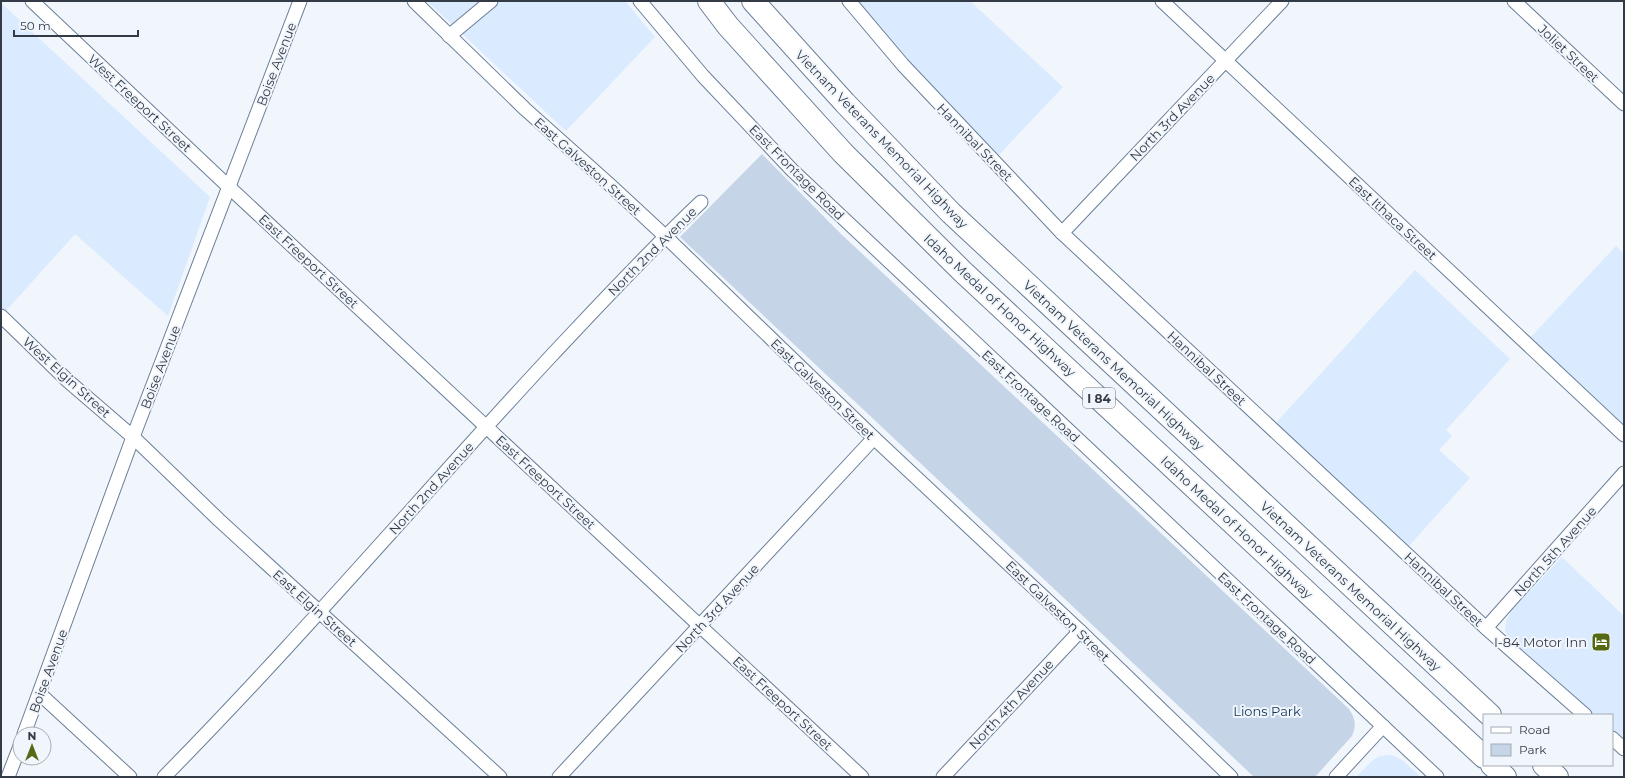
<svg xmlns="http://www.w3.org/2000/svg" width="1625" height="778" font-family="Montserrat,sans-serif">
<rect width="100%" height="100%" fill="#f1f6fc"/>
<!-- built -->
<g fill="#daeaff">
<polygon points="427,1 625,1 655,37 566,131"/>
<polygon points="855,1 970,1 1063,87 997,157 896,48"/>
<polygon points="1,3 210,197 168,316 75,234 4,313 1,310"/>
<polygon points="1616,246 1624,254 1624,429 1529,339"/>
<polygon points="1415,270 1510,359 1446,430 1452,436 1439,450 1470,478 1408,547 1275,424"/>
<polygon points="1562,557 1624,616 1624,744 1612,733 1612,715 1591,715 1510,642 1505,631 1506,621 1512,610"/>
<polygon points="1392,755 1402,760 1421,777 1356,777 1374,759 1380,756"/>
</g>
<!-- green -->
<path fill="#c5d4e7" d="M 762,154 L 840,233 L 1349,709 C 1355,718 1357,725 1352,736 L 1315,777 L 1254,777 L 680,237 Z"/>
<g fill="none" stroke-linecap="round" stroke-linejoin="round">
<!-- street casing -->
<g stroke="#6b7f98" stroke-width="15">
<g id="street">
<polyline points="32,1 230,188 862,777"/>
<polyline points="414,1 525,109 609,184 665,236 874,438 1080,631 1231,777"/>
<polyline points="640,1 703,76 792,170 1437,777"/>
<polyline points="849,1 903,65 1062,233 1486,628 1585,715"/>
<polyline points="1162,1 1624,435"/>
<polyline points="1514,1 1624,104"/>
<polyline points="449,36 491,1"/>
<polyline points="1062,233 1282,1"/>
<polyline points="1,316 68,381 133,437 219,520 500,777"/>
<polyline points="1486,628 1624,473"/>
<polyline points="40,694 130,777"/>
<polyline points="24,734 133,437 300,1"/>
<polyline points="1612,738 1624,749"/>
<polyline points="8,777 20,746"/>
<path d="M 164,777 C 298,641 422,495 552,355 C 601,303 649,251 701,202"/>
<polyline points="559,777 874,438"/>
<polyline points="943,777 1080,631"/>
<polyline points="1336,777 1383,726"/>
</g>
</g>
<!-- highway casing -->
<g stroke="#6b7f98" stroke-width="24">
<g id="highway">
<polyline points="709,1 728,26 843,153 963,272 1484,757"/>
<polyline points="753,1 845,103 951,213 1490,715"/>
<polyline points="1492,765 1505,777"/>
<polyline points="1544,765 1557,777"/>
</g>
</g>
<!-- street -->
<use href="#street" stroke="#fff" stroke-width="13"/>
<!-- highway -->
<use href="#highway" stroke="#fff" stroke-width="22"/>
</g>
<!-- icons -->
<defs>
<g id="hotel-square" transform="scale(1)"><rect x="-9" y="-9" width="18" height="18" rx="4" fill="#556813" stroke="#f1f6fc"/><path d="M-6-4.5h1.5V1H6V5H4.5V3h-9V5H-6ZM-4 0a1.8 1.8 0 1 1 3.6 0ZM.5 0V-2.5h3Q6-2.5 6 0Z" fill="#fff"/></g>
</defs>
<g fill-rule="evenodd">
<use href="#hotel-square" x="1601" y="642"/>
</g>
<g text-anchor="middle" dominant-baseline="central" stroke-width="4" stroke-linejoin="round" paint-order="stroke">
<!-- shield labels -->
<rect fill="#f1f6fc" stroke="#6b737d" stroke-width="1" x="1083" y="388" width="32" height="20" rx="3"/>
<g font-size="12" font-weight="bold" fill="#323b46">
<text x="1099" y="398">I 84</text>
</g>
<!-- street labels -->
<g font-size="13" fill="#323b46" stroke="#f1f6fc">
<text transform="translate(1569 53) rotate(43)">Joliet Street</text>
<text transform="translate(276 64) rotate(-69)">Boise Avenue</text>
<text transform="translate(140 103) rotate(43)">West Freeport Street</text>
<text transform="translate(1172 117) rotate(-46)">North 3rd Avenue</text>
<text transform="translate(882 139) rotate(46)">Vietnam Veterans Memorial Highway</text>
<text transform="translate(975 142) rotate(46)">Hannibal Street</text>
<text transform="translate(588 166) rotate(42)">East Galveston Street</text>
<text transform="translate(797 172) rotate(45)">East Frontage Road</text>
<text transform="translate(1393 218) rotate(43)">East Ithaca Street</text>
<text transform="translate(652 251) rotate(-45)">North 2nd Avenue</text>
<text transform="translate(309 261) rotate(43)">East Freeport Street</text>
<text transform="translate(1000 305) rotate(43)">Idaho Medal of Honor Highway</text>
<text transform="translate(1114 365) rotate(43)">Vietnam Veterans Memorial Highway</text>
<text transform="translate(160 367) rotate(-69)">Boise Avenue</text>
<text transform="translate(1207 368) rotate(43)">Hannibal Street</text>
<text transform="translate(67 377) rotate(42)">West Elgin Street</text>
<text transform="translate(823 389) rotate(44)">East Galveston Street</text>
<text transform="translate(1031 396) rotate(43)">East Frontage Road</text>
<text transform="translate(546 482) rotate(43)">East Freeport Street</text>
<text transform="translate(431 488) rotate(-48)">North 2nd Avenue</text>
<text transform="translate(1237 527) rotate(43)">Idaho Medal of Honor Highway</text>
<text transform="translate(1555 551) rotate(-48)">North 5th Avenue</text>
<text transform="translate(1351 586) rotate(43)">Vietnam Veterans Memorial Highway</text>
<text transform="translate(1444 589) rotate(43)">Hannibal Street</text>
<text transform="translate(315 608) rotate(42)">East Elgin Street</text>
<text transform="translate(717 608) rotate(-47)">North 3rd Avenue</text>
<text transform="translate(1058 611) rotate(44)">East Galveston Street</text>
<text transform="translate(1267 618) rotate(43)">East Frontage Road</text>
<text transform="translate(48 671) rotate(-70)">Boise Avenue</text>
<text transform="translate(783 703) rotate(43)">East Freeport Street</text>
<text transform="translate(1011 704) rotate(-47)">North 4th Avenue</text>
</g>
<!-- poi labels -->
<g font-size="13" fill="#323b46" stroke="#f1f6fc" text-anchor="end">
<text x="1587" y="642">I-84 Motor Inn</text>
</g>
<!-- park labels -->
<g font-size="13" fill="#133256" stroke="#f1f6fc">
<text x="1267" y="711">Lions Park</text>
</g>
</g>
<!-- border -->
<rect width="1625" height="778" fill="none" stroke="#323b46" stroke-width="4"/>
<!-- legend -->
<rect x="1483" y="714" width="130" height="52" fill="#f1f6fc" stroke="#a5abb3"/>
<rect x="1491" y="727" width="20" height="6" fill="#ffffff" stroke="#a5abb3"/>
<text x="1519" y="734" font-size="12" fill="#323b46">Road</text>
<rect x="1491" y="744" width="20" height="12" fill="#c5d4e7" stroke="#a5abb3"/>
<text x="1519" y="754" font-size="12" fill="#323b46">Park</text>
<!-- north arrow -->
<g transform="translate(32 746)"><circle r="19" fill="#f1f6fc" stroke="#a5abb3"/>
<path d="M0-3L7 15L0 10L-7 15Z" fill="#556813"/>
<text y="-6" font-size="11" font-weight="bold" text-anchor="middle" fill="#323b46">N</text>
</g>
<!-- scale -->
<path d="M14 30v6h124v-6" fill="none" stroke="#323b46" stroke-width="2"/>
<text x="20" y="30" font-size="12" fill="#323b46" stroke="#f1f6fc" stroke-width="3" paint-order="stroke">50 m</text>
</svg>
